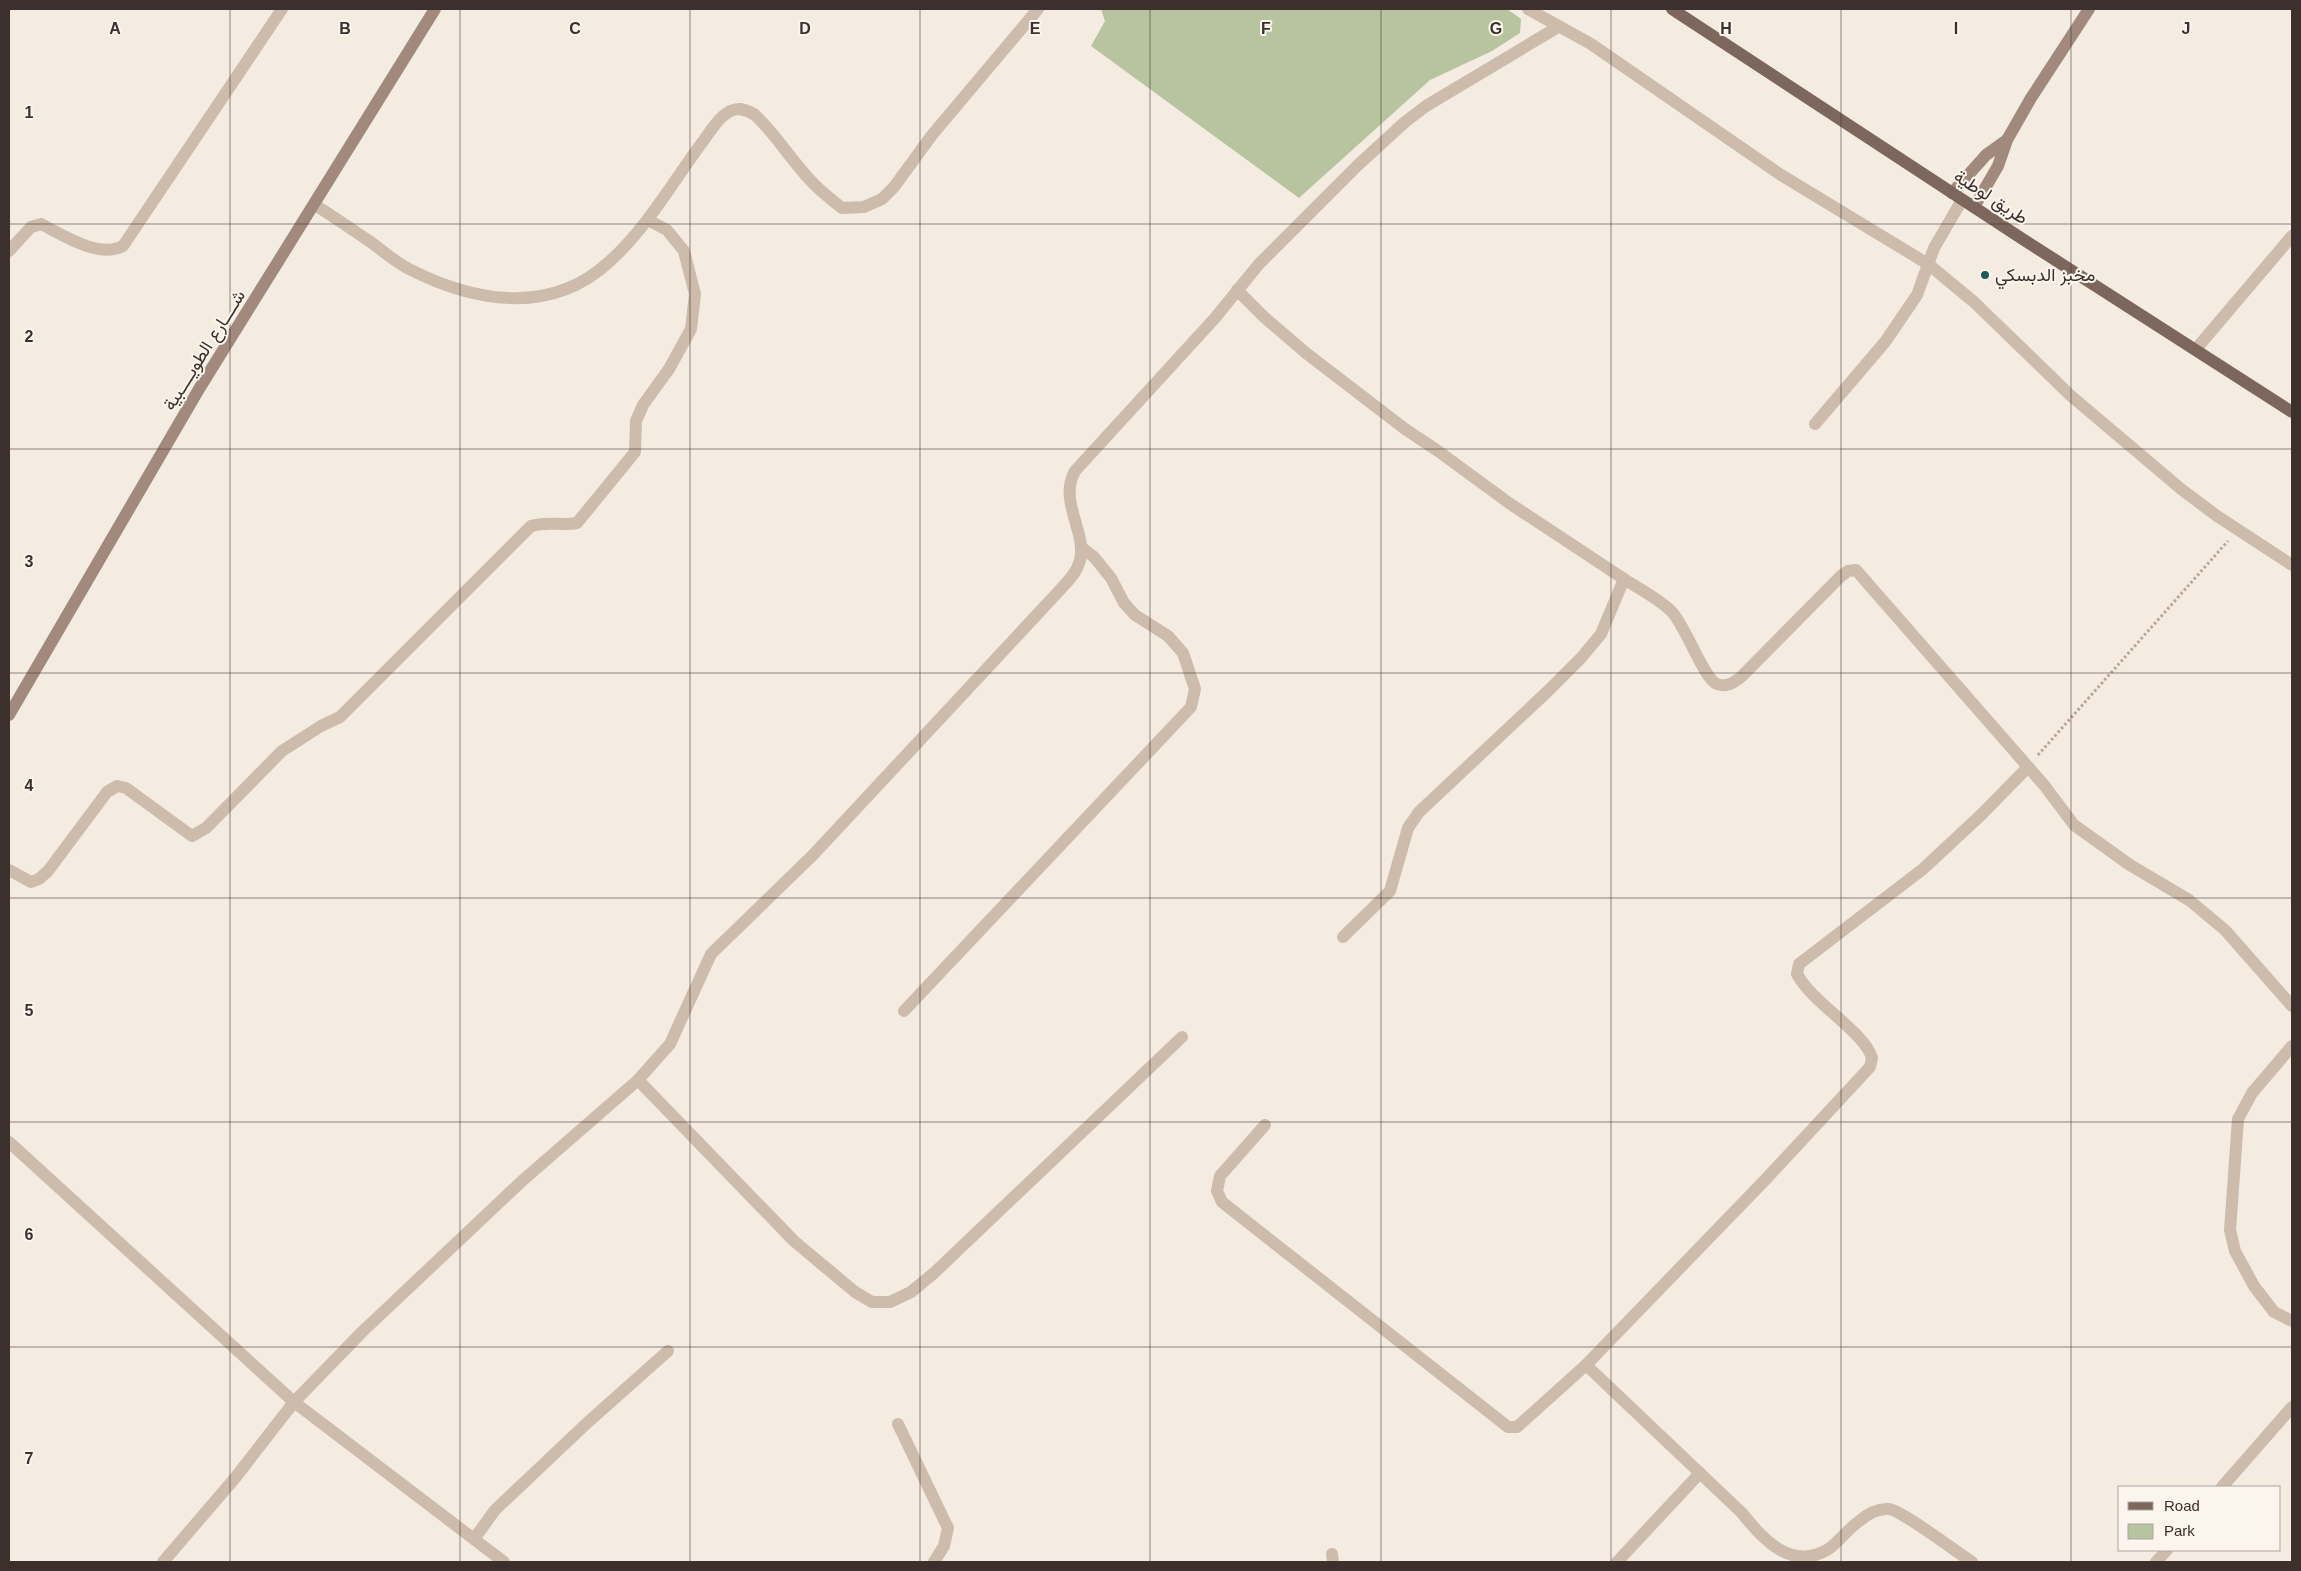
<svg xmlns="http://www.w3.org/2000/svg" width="2301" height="1571" font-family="Helvetica,Vazirmatn,sans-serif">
<rect width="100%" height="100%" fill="#f4ebe1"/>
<!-- green -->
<polygon fill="#b8c4a0" points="1101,9 1507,9 1521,19 1520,33 1492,51 1430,80 1299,198 1091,46 1105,21"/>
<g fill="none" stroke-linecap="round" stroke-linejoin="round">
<!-- path -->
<polyline stroke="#b9a596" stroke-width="3" stroke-dasharray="2.5 2.5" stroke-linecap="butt" points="2038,755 2228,541"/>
<!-- street -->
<g stroke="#cdbbac" stroke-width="12">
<polyline points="1528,9 1591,44 1781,175 1928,264 1974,302 2070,395 2181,489 2217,516 2292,565"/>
<path d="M 315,205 C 334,217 353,230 372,243 C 383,251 395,262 409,269 C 474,302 550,316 609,262 C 648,227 673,181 704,140 C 712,129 724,108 740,109 C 745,110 754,113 757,117 C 779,138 794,165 816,186 C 824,194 833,201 842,208 L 864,207 L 882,199 L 894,187 L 932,135 L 1038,9"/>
<path d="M 9,251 L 31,227 L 41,224 C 63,235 99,259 123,246 L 282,9"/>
<polyline points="1237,290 1264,317 1306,353 1405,429 1438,451 1509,503 1624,579 1601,634 1581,658 1548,691 1419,812 1408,828 1390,891 1343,937"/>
<polyline points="2196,349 2292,236"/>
<polyline points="1815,424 1885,342 1917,295 1934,248 1962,200"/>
<path d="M 1624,579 C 1639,589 1660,599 1672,612 C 1686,627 1704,679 1717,684 C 1727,688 1735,682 1742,676 L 1841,576 L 1848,571 L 1856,570 L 2044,785 L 2074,825 L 2130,865 L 2189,900 L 2225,930 L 2292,1006"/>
<path d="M 9,870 L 31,882 L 39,879 L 48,871 L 107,792 L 117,786 L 126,788 L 192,836 L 206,828 L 282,751 L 321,726 L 340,717 L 531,526 C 547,521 561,526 577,523 L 635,452 L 636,421 L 643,405 L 669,369 L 691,329 L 695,294 L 684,251 L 667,230 L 648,220"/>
<polyline points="904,1011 1191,707 1195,689 1183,653 1168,636 1135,615 1124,603 1111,578 1094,557 1081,547"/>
<polyline points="2292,1046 2252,1093 2238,1119 2230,1230 2235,1251 2254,1286 2274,1312 2292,1321"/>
<polyline points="638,1080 794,1241 855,1292 872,1302 890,1302 911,1292 934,1273 1182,1037"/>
<path d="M 1265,1125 L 1220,1176 L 1217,1191 L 1222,1202 L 1508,1427 L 1517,1427 L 1586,1365 L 1766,1179 L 1870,1067 L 1872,1058 C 1865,1032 1812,1003 1797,974 L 1799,964 L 1923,869 L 1982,814 L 2028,767"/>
<polyline points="9,1142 294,1402 504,1562"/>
<path d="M 1586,1365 L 1742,1513 C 1763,1540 1791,1570 1827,1550 C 1838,1543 1847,1530 1858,1522 C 1866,1515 1878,1508 1889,1509 C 1901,1510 1958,1553 1972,1562"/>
<polyline points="898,1424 948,1528 944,1546 934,1562"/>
<polyline points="2222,1487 2292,1407"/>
<polyline points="474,1539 495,1510 587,1423 668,1351"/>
<polyline points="1332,1554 1333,1562"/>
<path d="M 163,1562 L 235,1478 L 294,1402 L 362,1332 L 522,1181 L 638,1080 L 670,1044 L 711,954 L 813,855 L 1058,592 C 1067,582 1077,573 1080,560 C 1087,532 1058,501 1075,471 L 1215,318 L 1259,264 L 1358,165 L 1405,122 L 1426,106 L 1558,27"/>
<polyline points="1617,1562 1700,1473"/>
<polyline points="2156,1562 2167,1550"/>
</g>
<!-- secondary -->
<g stroke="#a18a7d" stroke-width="12">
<polyline points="1952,193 1986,155 2007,140"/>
<polyline points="1974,207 1998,166 2007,140 2031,98 2089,9"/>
<polyline points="9,715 199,389 435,9"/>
</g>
<!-- primary -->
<polyline stroke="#7d675c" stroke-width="12" points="1672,9 2021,238 2292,412"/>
</g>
<!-- grid -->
<path fill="none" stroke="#3b302b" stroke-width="1" stroke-opacity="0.55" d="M 230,9 L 230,1562M 460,9 L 460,1562M 690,9 L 690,1562M 920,9 L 920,1562M 1150,9 L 1150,1562M 1381,9 L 1381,1562M 1611,9 L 1611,1562M 1841,9 L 1841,1562M 2071,9 L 2071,1562M 9,224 L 2292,224M 9,449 L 2292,449M 9,673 L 2292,673M 9,898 L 2292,898M 9,1122 L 2292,1122M 9,1347 L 2292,1347"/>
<!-- markers -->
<circle fill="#1f5a5e" stroke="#fbf5ee" stroke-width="2" cx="1985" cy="275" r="5"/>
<g text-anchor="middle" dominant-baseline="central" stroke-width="4" stroke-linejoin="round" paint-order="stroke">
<!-- street labels -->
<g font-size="18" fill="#3b302b" stroke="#fbf5ee">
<text transform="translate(1991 197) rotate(33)">طريق لوطية</text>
<text transform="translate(204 350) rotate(-58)">شــــارع الطويــــبية</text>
</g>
<!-- poi labels -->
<g font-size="18" fill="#3b302b" stroke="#fbf5ee" text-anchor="start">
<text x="1995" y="275">مخبز الدبسكي</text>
</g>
</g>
<g font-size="16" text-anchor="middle" font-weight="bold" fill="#3b302b" stroke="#fbf5ee" stroke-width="4" stroke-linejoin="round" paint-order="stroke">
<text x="115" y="34">A</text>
<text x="345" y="34">B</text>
<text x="575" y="34">C</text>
<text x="805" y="34">D</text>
<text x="1035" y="34">E</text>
<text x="1266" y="34">F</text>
<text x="1496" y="34">G</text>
<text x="1726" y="34">H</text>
<text x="1956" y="34">I</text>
<text x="2186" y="34">J</text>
<text x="29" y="118">1</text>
<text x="29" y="342">2</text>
<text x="29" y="567">3</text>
<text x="29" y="791">4</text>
<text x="29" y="1016">5</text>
<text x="29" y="1240">6</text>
<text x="29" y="1464">7</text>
</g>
<!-- border -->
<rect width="2301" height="1571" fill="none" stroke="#3b302b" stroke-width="20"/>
<!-- legend -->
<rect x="2118" y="1486" width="162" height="65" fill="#fbf5ee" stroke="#aea6a0"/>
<rect x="2128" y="1502" width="25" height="8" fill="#7d675c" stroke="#aea6a0"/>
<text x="2164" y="1511" font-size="15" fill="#3b302b">Road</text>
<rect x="2128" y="1524" width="25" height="15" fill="#b8c4a0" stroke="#aea6a0"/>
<text x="2164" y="1536" font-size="15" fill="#3b302b">Park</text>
</svg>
